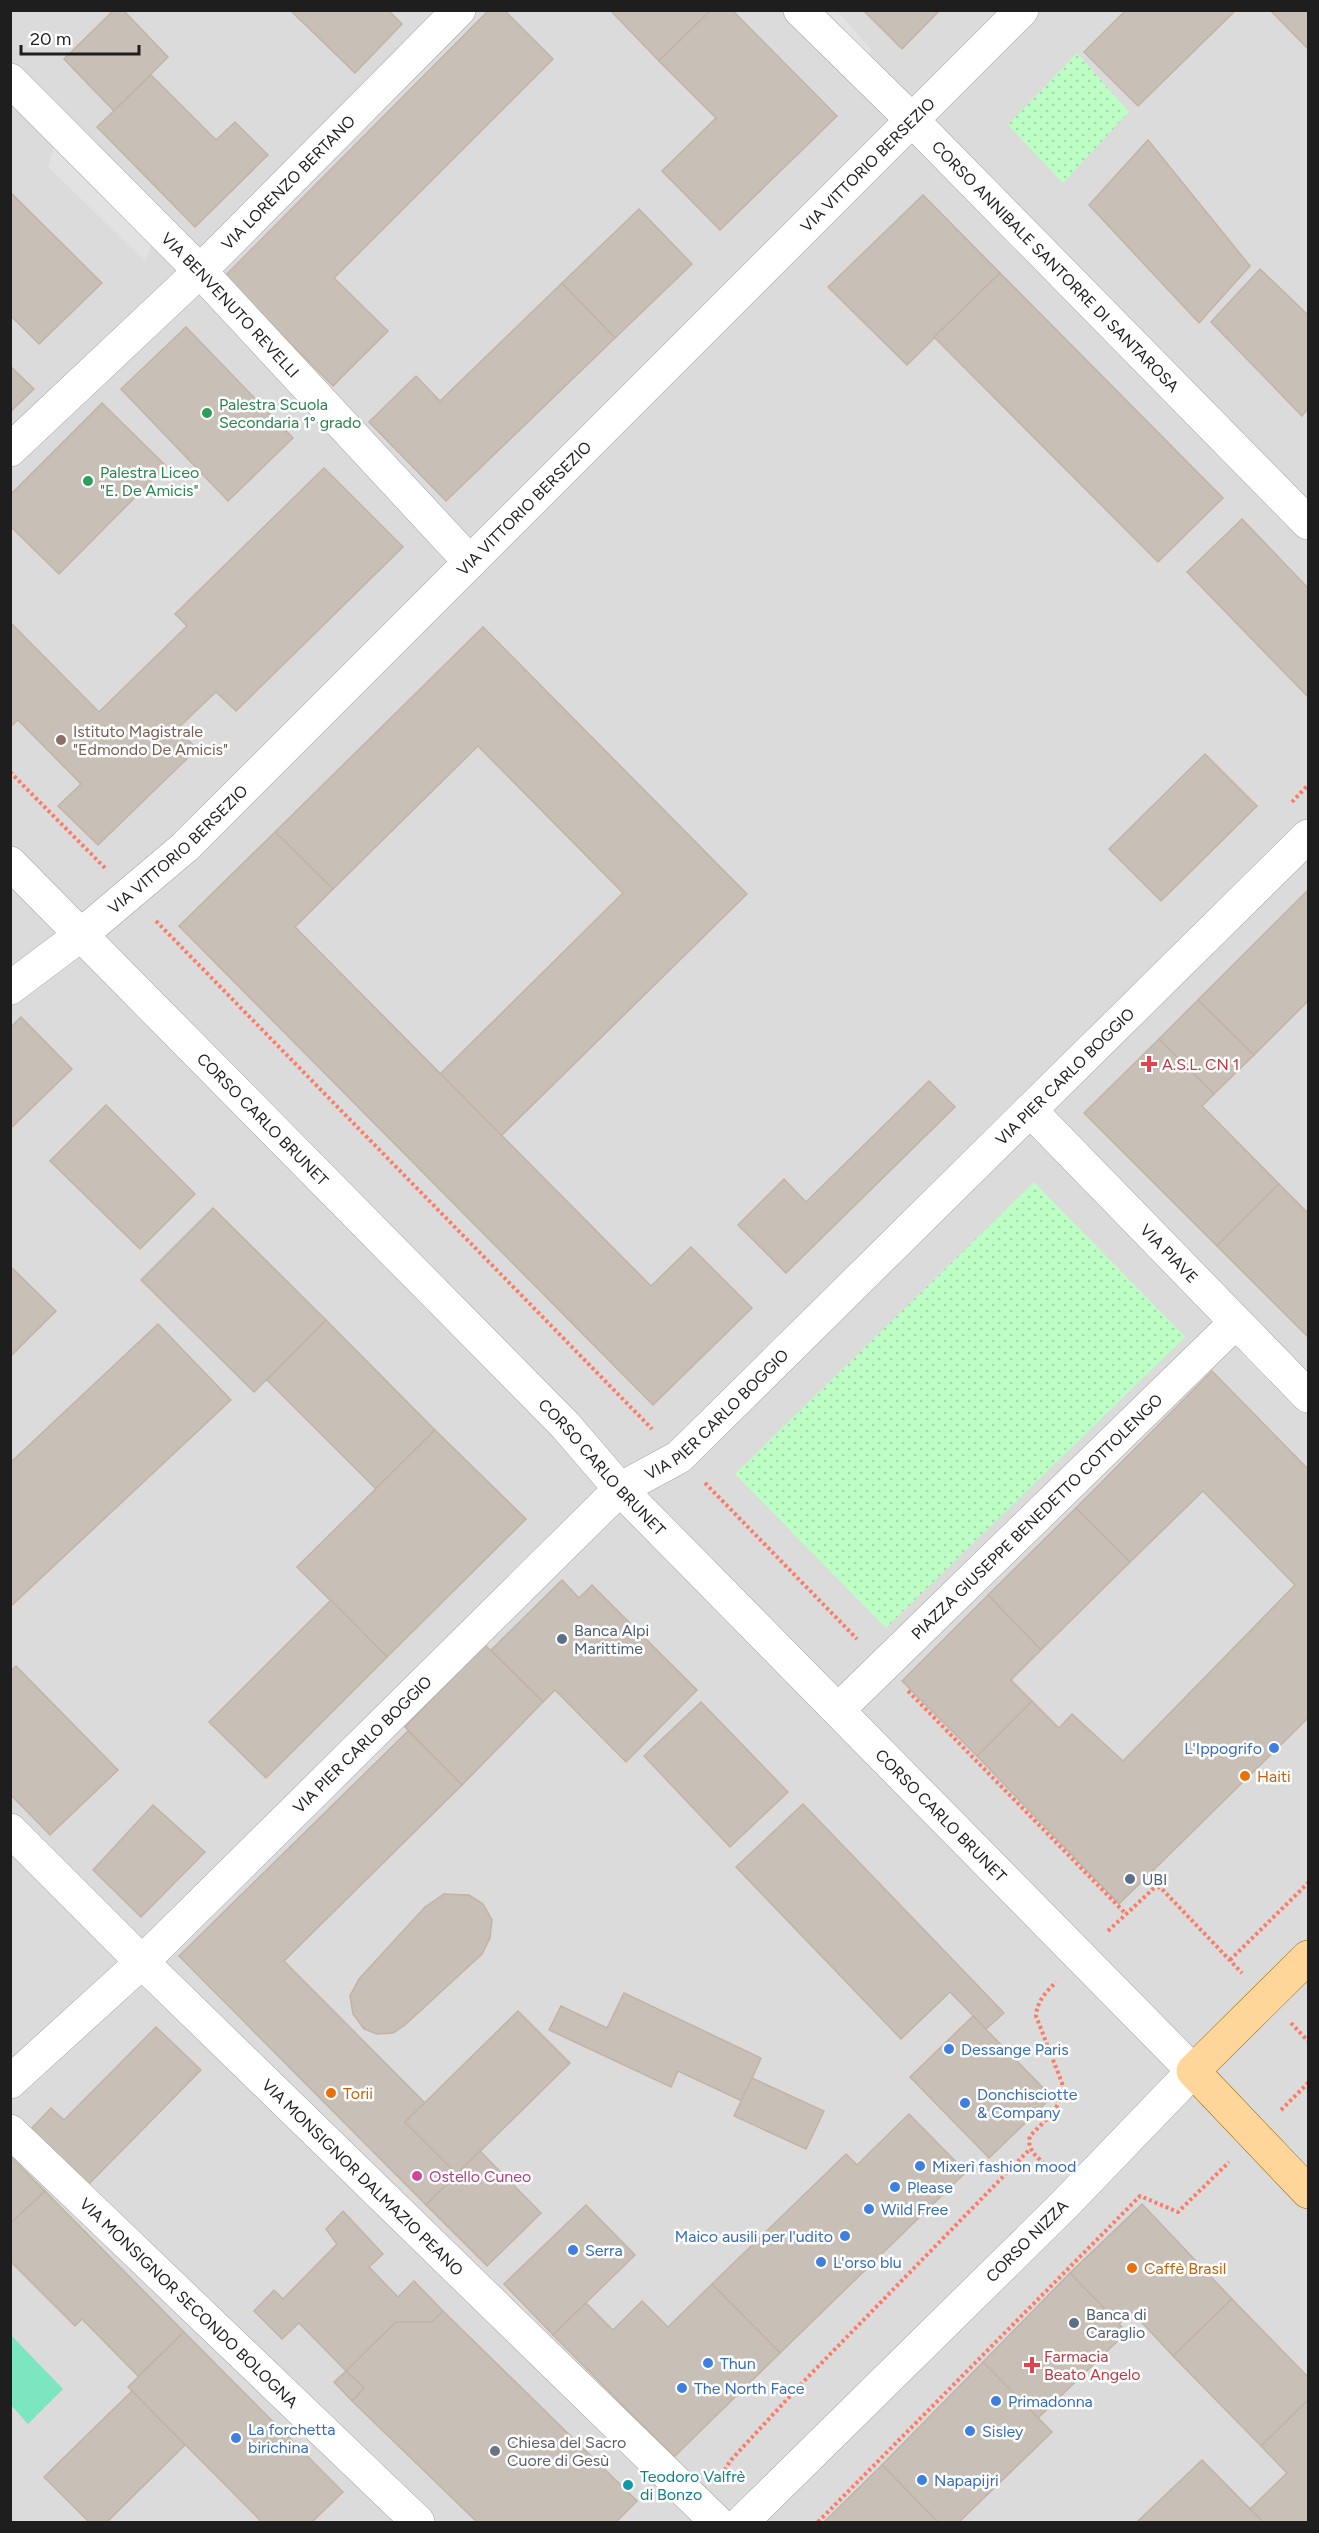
<svg xmlns="http://www.w3.org/2000/svg" width="1319" height="2533" font-family="Figtree,sans-serif">
<defs>
<pattern id="park-dots" width="8" height="8" patternUnits="userSpaceOnUse" patternTransform="scale(1.5)"><rect width="8" height="8" fill="#bdfec4"/><path d="M2 2h.1M6 6h.1" fill="none" stroke="#a2d9a8" stroke-width="1.8" stroke-linecap="round"/></pattern>
</defs>
<rect width="100%" height="100%" fill="#f0ece4"/>
<!-- residential -->
<rect fill="#dcdbdb" x="11" y="11" width="1297" height="2511"/>
<!-- park -->
<g fill="url(#park-dots)">
<polygon points="1077,53 1129,112 1063,183 1008,125"/>
<polygon points="1034,1182 1185,1337 886,1628 735,1474"/>
</g>
<!-- pitch -->
<polygon fill="#7be6c0" points="10,2334 63,2389 28,2424 11,2405"/>
<!-- parking -->
<g fill="#e2e2e2">
<polygon points="809,11 837,11 871,49 865,74"/>
<polygon points="59,129 156,227 146,262 48,167"/>
</g>
<!-- building -->
<g fill="#c8bfb6" stroke="#c3b3a5" stroke-width="1.5">
<polygon points="114,10 123,10 168,57 114,111 64,59"/>
<polygon points="290,10 388,10 402,24 355,73"/>
<polygon points="489,10 504,10 553,59 334,278 388,331 333,386 224,277"/>
<polygon points="610,10 711,10 659,61"/>
<polygon points="711,10 732,10 837,116 720,230 662,171 716,118 659,61"/>
<polygon points="863,10 940,10 902,49"/>
<polygon points="1126,10 1236,10 1138,106 1084,52"/>
<polygon points="1270,10 1308,10 1308,49"/>
<polygon points="151,75 216,140 235,122 268,155 195,227 97,127"/>
<polygon points="1148,140 1250,266 1199,323 1089,205"/>
<polygon points="10,192 102,283 39,344 10,315"/>
<polygon points="923,195 1000,273 907,365 828,287"/>
<polygon points="639,209 692,264 615,338 562,283"/>
<polygon points="1260,269 1308,315 1308,408 1302,416 1211,322"/>
<polygon points="1000,273 1223,498 1158,562 934,337"/>
<polygon points="562,283 615,338 446,501 369,422 416,376 440,401"/>
<polygon points="186,327 293,438 228,501 121,389"/>
<polygon points="10,366 34,389 10,412"/>
<polygon points="102,403 166,466 59,574 10,526 10,495"/>
<polygon points="324,468 403,547 236,711 216,692 177,729 197,749 98,845 58,806 81,784 18,720 10,727 10,622 99,712 187,626 175,614"/>
<polygon points="1242,519 1308,588 1308,697 1187,572"/>
<polygon points="483,627 747,894 501,1136 440,1074 623,893 478,746 333,889 275,832"/>
<polygon points="1205,754 1257,806 1161,901 1109,849"/>
<polygon points="275,832 333,889 295,927 651,1286 691,1247 752,1308 653,1405 179,926"/>
<polygon points="1308,890 1308,1001 1254,1055 1198,1000"/>
<polygon points="1198,1000 1254,1055 1214,1094 1159,1039"/>
<polygon points="21,1017 72,1069 10,1129 10,1028"/>
<polygon points="1159,1039 1214,1094 1202,1106 1279,1184 1217,1246 1084,1113"/>
<polygon points="929,1081 955,1107 786,1273 738,1225 784,1179 806,1202"/>
<polygon points="106,1105 195,1194 140,1249 50,1161"/>
<polygon points="1279,1184 1308,1213 1308,1337 1217,1246"/>
<polygon points="213,1208 326,1320 254,1392 141,1280"/>
<polygon points="10,1266 56,1311 10,1357"/>
<polygon points="326,1320 435,1430 376,1489 267,1380"/>
<polygon points="158,1324 231,1400 10,1607 10,1463"/>
<polygon points="1212,1371 1308,1469 1308,1718 1119,1904 977,1756 1032,1701 1059,1728 1072,1714 1123,1761 1295,1585 1203,1491 1130,1562 1076,1508"/>
<polygon points="435,1430 526,1519 387,1657 297,1567"/>
<polygon points="1076,1508 1130,1562 1041,1650 988,1595"/>
<polygon points="562,1580 579,1598 592,1585 697,1690 626,1762 555,1690 543,1702 491,1650"/>
<polygon points="988,1595 1041,1650 1011,1680 1032,1701 977,1756 902,1681"/>
<polygon points="331,1600 387,1657 266,1778 209,1722"/>
<polygon points="484,1644 543,1702 462,1785 405,1727"/>
<polygon points="16,1666 118,1770 50,1835 10,1794 10,1671"/>
<polygon points="701,1702 788,1792 730,1847 644,1756"/>
<polygon points="408,1731 462,1785 284,1961 425,2103 405,2122 457,2174 426,2205 179,1956"/>
<polygon points="803,1804 1004,2013 986,2029 950,1992 901,2039 736,1867"/>
<polygon points="153,1805 205,1852 141,1917 93,1870"/>
<polygon points="444,1894 469,1895 483,1904 492,1920 490,1938 482,1954 405,2025 393,2033 377,2034 364,2029 353,2014 350,1996 359,1979 425,1907"/>
<polygon points="624,1993 761,2058 742,2101 678,2071 671,2087 549,2030 561,2006 607,2028"/>
<polygon points="518,2011 570,2063 457,2174 405,2122"/>
<polygon points="973,2016 1052,2097 989,2158 910,2077"/>
<polygon points="156,2027 201,2070 88,2185 31,2129 51,2108 64,2120"/>
<polygon points="752,2078 824,2111 806,2149 734,2116"/>
<polygon points="909,2114 966,2172 780,2353 712,2284 846,2154 857,2165"/>
<polygon points="480,2151 541,2213 487,2266 426,2205"/>
<polygon points="10,2156 45,2191 10,2224"/>
<polygon points="45,2191 184,2332 138,2376 82,2319 75,2326 10,2261 10,2224"/>
<polygon points="1142,2204 1232,2299 1173,2356 1132,2312 1119,2324 1070,2273"/>
<polygon points="586,2205 635,2255 553,2335 504,2284"/>
<polygon points="343,2211 383,2254 369,2267 398,2297 414,2281 443,2311 432,2322 396,2322 346,2371 299,2323 282,2339 254,2311 274,2290 283,2299 337,2244 326,2229"/>
<polygon points="1070,2273 1127,2332 1038,2418 983,2362"/>
<polygon points="712,2284 780,2353 674,2457 553,2335 586,2303 613,2330 642,2301 668,2327"/>
<polygon points="1232,2299 1308,2377 1308,2400 1261,2446 1173,2356"/>
<polygon points="443,2311 637,2501 616,2522 477,2522 352,2401 364,2388 346,2371 396,2322 432,2322"/>
<polygon points="184,2332 343,2492 312,2522 262,2522 128,2387"/>
<polygon points="983,2362 1052,2432 959,2522 938,2522 882,2465"/>
<polygon points="346,2371 364,2388 352,2401 334,2382"/>
<polygon points="132,2391 185,2445 107,2522 89,2522 44,2477"/>
<polygon points="1308,2400 1308,2522 1263,2522 1250,2509 1287,2473 1261,2446"/>
<polygon points="1202,2460 1263,2522 1137,2522"/>
<polygon points="882,2465 938,2522 824,2522"/>
</g>
<g fill="none" stroke-linecap="round" stroke-linejoin="round">
<!-- minor casing -->
<g stroke="#a5a5a5" stroke-width="34">
<g id="minor">
<path id="s1" d="M 800,10 L 913,121 L 1308,523"/>
<path id="s2" d="M 10,80 L 200,271 L 470,562"/>
<path id="s3" d="M 10,450 L 200,271 L 459,10"/>
<path id="s4" d="M 10,863 L 565,1425 L 620,1489 L 1193,2071 L 1064,2205 L 742,2522"/>
<path id="s5" d="M 10,988 L 82,934 L 185,847 L 1022,10"/>
<path id="s6" d="M 1030,1110 L 1308,1396"/>
<path id="s7" d="M 839,1709 L 1235,1323"/>
<path id="s8" d="M 10,1830 L 142,1962 L 717,2522"/>
<path id="s9" d="M 10,2082 L 142,1962 L 620,1489 L 679,1457 L 1308,836"/>
<path id="s10" d="M 10,2131 L 418,2522"/>
</g>
</g>
<!-- major casing -->
<g stroke="#996b00" stroke-width="34">
<polyline id="major" points="1308,1957 1193,2071 1308,2192"/>
</g>
<!-- path -->
<g stroke="#ff7a66" stroke-width="4" stroke-dasharray="3 3" stroke-linecap="butt">
<polyline points="10,772 105,868"/>
<polyline points="1292,802 1308,785"/>
<polyline points="156,921 652,1429"/>
<polyline points="705,1483 857,1639"/>
<polyline points="908,1691 1126,1914"/>
<polyline points="1108,1931 1153,1889 1160,1887 1242,1973"/>
<polyline points="1230,1960 1308,1883"/>
<polyline points="1291,2023 1308,2041"/>
<polyline points="1281,2110 1308,2083"/>
<path d="M 1049,2168 C 1039,2158 1026,2151 1030,2136 C 1045,2120 1065,2106 1062,2083 L 1036,2016 C 1037,2001 1046,1992 1056,1982"/>
<polyline points="721,2475 731,2460 803,2382 1030,2149"/>
<polyline points="818,2522 1140,2196 1178,2212 1229,2162"/>
</g>
<!-- minor -->
<use href="#minor" stroke="#fff" stroke-width="33"/>
<!-- major -->
<use href="#major" stroke="#ffd69a" stroke-width="33"/>
</g>
<!-- markers -->
<g fill="#2e9e5b" stroke="#fff" stroke-width="2">
<circle cx="207" cy="413" r="6"/>
<circle cx="88" cy="481" r="6"/>
</g>
<circle fill="#8d6e63" stroke="#fff" stroke-width="2" cx="61" cy="740" r="6"/>
<g fill="#e0444e" stroke="#fff" stroke-width="2">
<path d="M1146 1055h6v6h6v6h-6v6h-6v-6h-6v-6h6z"/>
<path d="M1029 2356h6v6h6v6h-6v6h-6v-6h-6v-6h6z"/>
</g>
<g fill="#5c6f8a" stroke="#fff" stroke-width="2">
<circle cx="562" cy="1639" r="6"/>
<circle cx="1130" cy="1879" r="6"/>
<circle cx="1074" cy="2323" r="6"/>
</g>
<g fill="#3f7fe0" stroke="#fff" stroke-width="2">
<circle cx="1274" cy="1748" r="6"/>
<circle cx="949" cy="2049" r="6"/>
<circle cx="965" cy="2103" r="6"/>
<circle cx="920" cy="2166" r="6"/>
<circle cx="895" cy="2187" r="6"/>
<circle cx="869" cy="2209" r="6"/>
<circle cx="845" cy="2236" r="6"/>
<circle cx="573" cy="2250" r="6"/>
<circle cx="821" cy="2262" r="6"/>
<circle cx="708" cy="2363" r="6"/>
<circle cx="682" cy="2388" r="6"/>
<circle cx="996" cy="2401" r="6"/>
<circle cx="970" cy="2431" r="6"/>
<circle cx="236" cy="2438" r="6"/>
<circle cx="922" cy="2480" r="6"/>
</g>
<g fill="#e8710a" stroke="#fff" stroke-width="2">
<circle cx="1245" cy="1776" r="6"/>
<circle cx="331" cy="2093" r="6"/>
<circle cx="1132" cy="2268" r="6"/>
</g>
<circle fill="#d1479c" stroke="#fff" stroke-width="2" cx="417" cy="2176" r="6"/>
<circle fill="#6b7280" stroke="#fff" stroke-width="2" cx="495" cy="2451" r="6"/>
<circle fill="#0f9aa8" stroke="#fff" stroke-width="2" cx="628" cy="2485" r="6"/>
<g text-anchor="middle" dominant-baseline="central" stroke-width="5" stroke-linejoin="round" paint-order="stroke">
<!-- street labels -->
<g font-size="16" fill="#1e1e1e" stroke="#fff">
<text stroke="none"><textPath href="#s5" startOffset="1190">VIA VITTORIO BERSEZIO</textPath></text>
<text stroke="none"><textPath href="#s3" startOffset="386">VIA LORENZO BERTANO</textPath></text>
<text stroke="none"><textPath href="#s1" startOffset="362">CORSO ANNIBALE SANTORRE DI SANTAROSA</textPath></text>
<text stroke="none"><textPath href="#s2" startOffset="315">VIA BENVENUTO REVELLI</textPath></text>
<text stroke="none"><textPath href="#s5" startOffset="704">VIA VITTORIO BERSEZIO</textPath></text>
<text stroke="none"><textPath href="#s5" startOffset="218">VIA VITTORIO BERSEZIO</textPath></text>
<text stroke="none"><textPath href="#s9" startOffset="1460">VIA PIER CARLO BOGGIO</textPath></text>
<text stroke="none"><textPath href="#s4" startOffset="360">CORSO CARLO BRUNET</textPath></text>
<text stroke="none"><textPath href="#s6" startOffset="200">VIA PIAVE</textPath></text>
<text stroke="none"><textPath href="#s9" startOffset="974">VIA PIER CARLO BOGGIO</textPath></text>
<text stroke="none"><textPath href="#s4" startOffset="846">CORSO CARLO BRUNET</textPath></text>
<text stroke="none"><textPath href="#s7" startOffset="276">PIAZZA GIUSEPPE BENEDETTO COTTOLENGO</textPath></text>
<text stroke="none"><textPath href="#s9" startOffset="488">VIA PIER CARLO BOGGIO</textPath></text>
<text stroke="none"><textPath href="#s4" startOffset="1332">CORSO CARLO BRUNET</textPath></text>
<text stroke="none"><textPath href="#s8" startOffset="495">VIA MONSIGNOR DALMAZIO PEANO</textPath></text>
<text transform="translate(1027 2241) rotate(-45)">CORSO NIZZA</text>
<text stroke="none"><textPath href="#s10" startOffset="248">VIA MONSIGNOR SECONDO BOLOGNA</textPath></text>
</g>
<!-- leisure labels -->
<g font-size="16" fill="#27864d" stroke="#fff" text-anchor="start">
<text x="219" y="404">Palestra Scuola<tspan x="219" dy="18">Secondaria 1° grado</tspan></text>
<text x="100" y="472">Palestra Liceo<tspan x="100" dy="18">"E. De Amicis"</tspan></text>
</g>
<!-- education labels -->
<g font-size="16" fill="#785e54" stroke="#fff" text-anchor="start">
<text x="73" y="731">Istituto Magistrale<tspan x="73" dy="18">"Edmondo De Amicis"</tspan></text>
</g>
<!-- health labels -->
<g font-size="16" fill="#be3a42" stroke="#fff" text-anchor="start">
<text x="1162" y="1064">A.S.L. CN 1</text>
<text x="1044" y="2356">Farmacia<tspan x="1044" dy="18">Beato Angelo</tspan></text>
</g>
<!-- service labels -->
<g font-size="16" fill="#4e5e75" stroke="#fff" text-anchor="start">
<text x="574" y="1630">Banca Alpi<tspan x="574" dy="18">Marittime</tspan></text>
<text x="1142" y="1879">UBI</text>
<text x="1086" y="2314">Banca di<tspan x="1086" dy="18">Caraglio</tspan></text>
</g>
<!-- shop labels -->
<g font-size="16" fill="#366cbe" stroke="#fff" text-anchor="start">
<text x="1262" y="1748" text-anchor="end">L'Ippogrifo</text>
<text x="961" y="2049">Dessange Paris</text>
<text x="977" y="2094">Donchisciotte<tspan x="977" dy="18">&amp; Company</tspan></text>
<text x="932" y="2166">Mixerì fashion mood</text>
<text x="907" y="2187">Please</text>
<text x="881" y="2209">Wild Free</text>
<text x="833" y="2236" text-anchor="end">Maico ausili per l'udito</text>
<text x="585" y="2250">Serra</text>
<text x="833" y="2262">L'orso blu</text>
<text x="720" y="2363">Thun</text>
<text x="694" y="2388">The North Face</text>
<text x="1008" y="2401">Primadonna</text>
<text x="248" y="2429">La forchetta<tspan x="248" dy="18">birichina</tspan></text>
<text x="982" y="2431">Sisley</text>
<text x="934" y="2480">Napapijri</text>
</g>
<!-- food labels -->
<g font-size="16" fill="#c56008" stroke="#fff" text-anchor="start">
<text x="1257" y="1776">Haiti</text>
<text x="343" y="2093">Torii</text>
<text x="1144" y="2268">Caffè Brasil</text>
</g>
<!-- hotel labels -->
<g font-size="16" fill="#b23c85" stroke="#fff" text-anchor="start">
<text x="429" y="2176">Ostello Cuneo</text>
</g>
<!-- worship labels -->
<g font-size="16" fill="#5b616d" stroke="#fff" text-anchor="start">
<text x="507" y="2442">Chiesa del Sacro<tspan x="507" dy="18">Cuore di Gesù</tspan></text>
</g>
<!-- culture labels -->
<g font-size="16" fill="#0d838f" stroke="#fff" text-anchor="start">
<text x="640" y="2476">Teodoro Valfrè<tspan x="640" dy="18">di Bonzo</tspan></text>
</g>
</g>
<!-- border -->
<rect width="1319" height="2533" fill="none" stroke="#1e1e1e" stroke-width="24"/>
<!-- scale -->
<path d="M21 45v9h118v-9" fill="none" stroke="#1e1e1e" stroke-width="3"/>
<text x="30" y="45" font-size="18" fill="#1e1e1e" stroke="#ffffff" stroke-width="4.5" paint-order="stroke">20 m</text>
</svg>
